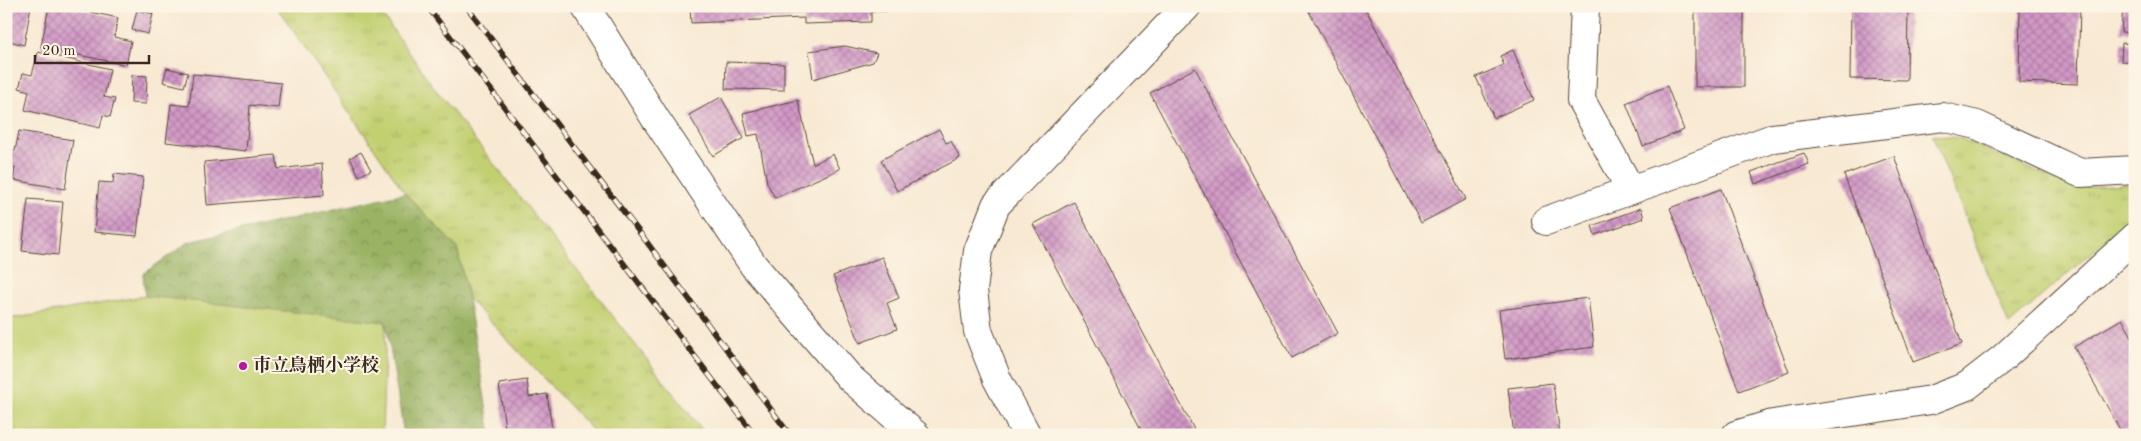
<svg xmlns="http://www.w3.org/2000/svg" width="2141" height="441" font-family="'Old Standard TT','Noto Serif JP',serif">
<defs>
<pattern id="grass-tufts" width="24" height="20" patternUnits="userSpaceOnUse" patternTransform="scale(1.25)"><rect width="24" height="20" fill="#c3d072"/><path d="M3 7l-1-3M5 7V3M7 7l1-3M15 17l-1-3M17 17v-4M19 17l1-3" fill="none" stroke="#a8b362"/></pattern>
<pattern id="forest-crowns" width="20" height="18" patternUnits="userSpaceOnUse" patternTransform="scale(1.25)"><rect width="20" height="18" fill="#9ab264"/><path d="M2 6a3 3 0 1 1 6 0M12 15a3 3 0 1 1 6 0" fill="none" stroke="#7f9152"/></pattern>
<pattern id="building-cross-hatch" width="8" height="8" patternUnits="userSpaceOnUse" patternTransform="scale(1.25)"><rect width="8" height="8" fill="#d299c7"/><path d="M0 0l8 8M0 8l8-8" fill="none" stroke="#ac7da1"/></pattern>
</defs>
<rect width="100%" height="100%" fill="#fcf5e5"/>
<filter id="ink" filterUnits="userSpaceOnUse"><feTurbulence type="fractalNoise" baseFrequency=".02" numOctaves="2"/><feDisplacementMap in="SourceGraphic" scale="10" xChannelSelector="R" yChannelSelector="G"/><feConvolveMatrix kernelMatrix="1 2 1 2 8 2 1 2 1" color-interpolation-filters="sRGB"/></filter>
<filter id="wash" filterUnits="userSpaceOnUse"><feTurbulence type="fractalNoise" baseFrequency=".0096" numOctaves="4" result="noise"/><feDisplacementMap in="SourceGraphic" scale="20" xChannelSelector="R" yChannelSelector="G"/><feGaussianBlur stdDeviation="1.12" result="paint"/><feColorMatrix in="noise" values="0 0 0 0 0 0 0 0 0 0 0 0 0 0 0 0 0 1.4 0 .05"/><feComposite in="paint" operator="in"/></filter>
<g filter="url(#wash)">
<rect width="100%" height="100%" fill="#f8e9d3"/>
<!-- grass -->
<g fill="url(#grass-tufts)" stroke="#7f7d48">
<polygon points="276,6 376,6 432,85 706,435 597,435 468,298 457,248 405,193"/>
<polygon points="1932,135 1959,138 2074,188 2135,183 2135,214 2009,325"/>
</g>
<!-- forest -->
<polygon fill="url(#forest-crowns)" stroke="#6a6e41" points="405,193 457,248 468,298 491,435 404,435 386,322 145,296 143,274 189,242"/>
<!-- pitch -->
<polygon fill="#c3d072" stroke="#7f7d48" points="145,296 386,322 382,435 6,435 6,317 16,318"/>
<g id="blocks">
<!-- building -->
<g fill="url(#building-cross-hatch)">
<polygon points="6,6 31,6 24,45 6,40"/>
<polygon points="49,6 63,6 118,18 114,37 131,41 126,65 41,47"/>
<polygon points="690,6 888,6 888,11 871,12 871,22 804,24 804,18 691,23"/>
<polygon points="1306,6 1364,6 1466,199 1421,223"/>
<rect x="1695" y="6" width="49" height="81"/>
<polygon points="1851,6 1908,6 1907,80 1850,79"/>
<polygon points="2020,6 2080,6 2078,84 2019,82"/>
<polygon points="2123,6 2135,6 2135,33 2121,32"/>
<polygon points="137,10 153,14 148,34 132,30"/>
<polygon points="2122,43 2135,44 2135,62 2121,61"/>
<polygon points="845,46 877,53 873,62 813,79 809,51"/>
<polygon points="1513,50 1534,100 1494,118 1476,77 1504,65 1500,56"/>
<polygon points="38,52 110,69 104,97 115,99 110,117 103,115 100,128 25,110 29,91 19,88 23,73 32,75"/>
<polygon points="726,62 784,64 784,90 725,89"/>
<polygon points="167,68 188,73 184,87 163,82"/>
<polygon points="1195,68 1338,333 1292,358 1150,93"/>
<polygon points="193,74 281,83 278,108 250,105 246,151 166,142 171,104 189,106"/>
<polygon points="132,75 147,76 146,104 131,103"/>
<polygon points="1667,86 1684,130 1643,146 1626,103"/>
<polygon points="721,97 744,138 713,156 689,115"/>
<polygon points="798,100 813,164 833,154 840,169 775,198 767,183 758,134 748,136 743,113"/>
<polygon points="939,129 946,143 951,141 960,158 897,191 881,160"/>
<polygon points="19,131 73,140 65,189 13,180 15,168 6,167 9,150 15,151"/>
<polygon points="361,152 371,170 359,176 350,158"/>
<polygon points="1804,153 1809,164 1755,184 1751,172"/>
<polygon points="276,155 278,169 322,164 324,195 207,205 204,162"/>
<polygon points="1894,156 1962,344 1913,362 1844,175"/>
<polygon points="114,174 143,177 137,236 94,232 99,182 113,183"/>
<polygon points="1721,189 1789,372 1739,391 1670,208"/>
<polygon points="28,199 63,202 58,255 22,251"/>
<polygon points="1074,202 1197,435 1144,435 1033,224"/>
<polygon points="1641,208 1644,218 1595,235 1592,226"/>
<polygon points="882,257 899,298 887,303 897,329 860,343 833,276"/>
<polygon points="1588,298 1594,347 1505,359 1499,310"/>
<polygon points="2122,319 2135,342 2135,435 2123,435 2074,347"/>
<polygon points="527,380 529,397 547,394 552,429 506,435 499,384"/>
<polygon points="1553,383 1560,435 1514,435 1508,388"/>
</g>
</g>
</g>
<g filter="url(#ink)">
<use href="#blocks" fill-opacity="0" stroke="#574739" stroke-width="1"/>
<g fill="none" stroke-linecap="round" stroke-linejoin="round">
<!-- street casing -->
<g stroke="#574739" stroke-width="30">
<g id="street">
<polyline points="1585,6 1581,100 1631,190"/>
<polyline points="1546,221 1773,138 1943,117 1977,125 2080,173 2135,170"/>
<polyline points="1027,435 997,379 978,331 973,290 978,251 996,205 1187,6"/>
<polyline points="1736,435 1773,424 1931,400 1967,386 2003,358 2135,237"/>
</g>
</g>
<!-- secondary casing -->
<g stroke="#574739" stroke-width="30">
<polyline id="secondary" points="585,6 655,118 754,266 850,378 916,435"/>
</g>
<!-- street -->
<use href="#street" stroke="#fff" stroke-width="28"/>
<!-- secondary -->
<use href="#secondary" stroke="#fff" stroke-width="28"/>
<!-- rail casing -->
<g stroke="#3b2a1e" stroke-width="5.5">
<g id="rail">
<polyline points="427,6 755,435"/>
<polyline points="466,6 646,241 790,435"/>
</g>
</g>
<!-- rail -->
<use href="#rail" stroke="#fcf5e5" stroke-width="4" stroke-dasharray="11" stroke-linecap="butt"/>
</g>
</g>
<!-- markers -->
<circle fill="#b5179e" stroke="#fcf5e5" stroke-width="2" cx="243" cy="366" r="5"/>
<g text-anchor="middle" dominant-baseline="central" stroke-width="4" stroke-linejoin="round" paint-order="stroke">
<!-- poi labels -->
<g font-size="18" font-weight="bold" fill="#3b2a1e" stroke="#fcf5e5" text-anchor="start">
<text x="253" y="366">市立鳥栖小学校</text>
</g>
</g>
<!-- margin -->
<rect width="2141" height="441" fill="none" stroke="#fcf5e5" stroke-width="25"/>
<!-- scale -->
<path d="M35 55v8h114v-8" fill="none" stroke="#3b2a1e" stroke-width="2.5"/>
<text x="42" y="55" font-size="15" fill="#3b2a1e" stroke="#fcf5e5" stroke-width="4" paint-order="stroke">20 m</text>
</svg>
